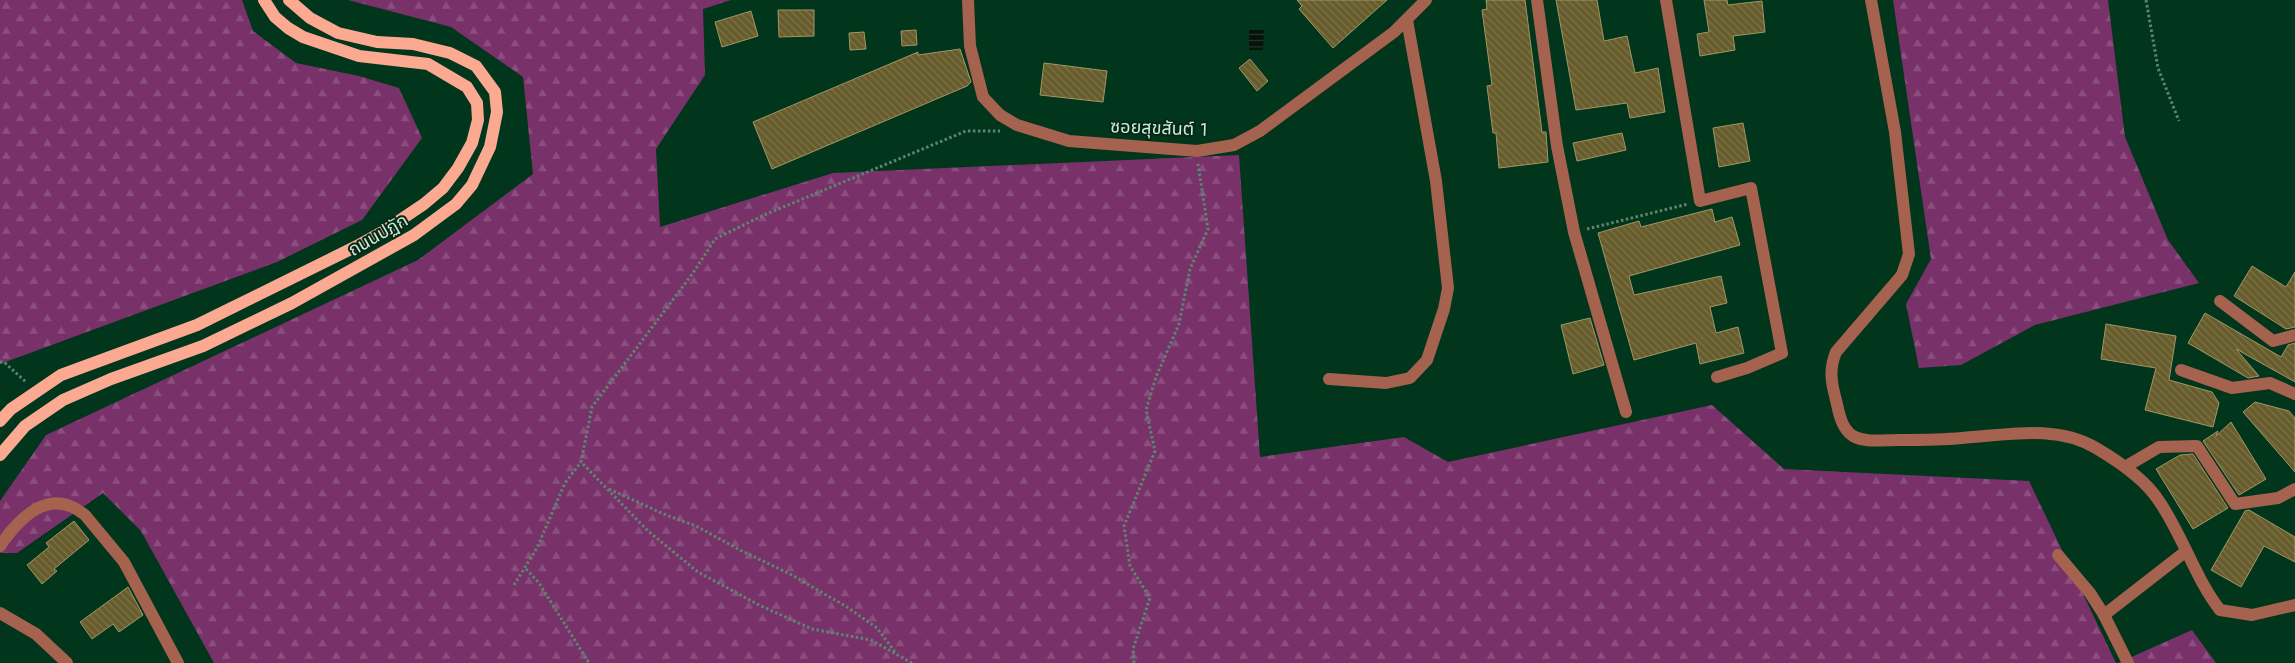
<svg xmlns="http://www.w3.org/2000/svg" width="2295" height="663" font-family="Jost,'Noto Sans Thai',sans-serif">
<defs>
<pattern id="forest-firs" width="22" height="20" patternUnits="userSpaceOnUse" patternTransform="scale(1.25)"><rect width="22" height="20" fill="#783169"/><path d="M5 1l3.5 6h-7zM16 11l3.5 6h-7z" fill="#8a4f7e"/></pattern>
<pattern id="water-rules" width="6" height="5" patternUnits="userSpaceOnUse" patternTransform="scale(1.25)"><rect width="6" height="5" fill="#05140b"/><path d="M0 2.5h6" fill="none" stroke="#28362e"/></pattern>
<pattern id="building-back-hatch" width="6" height="6" patternUnits="userSpaceOnUse" patternTransform="scale(1.25)"><rect width="6" height="6" fill="#675c2c"/><path d="M-1 5l2 2M0 0l6 6M5-1l2 2" fill="none" stroke="#7c734a"/></pattern>
</defs>
<rect width="100%" height="100%" fill="#01351c"/>
<!-- forest -->
<g fill="url(#forest-firs)">
<polygon points="0,0 242,0 253,31 296,63 359,76 399,88 422,138 362,220 277,262 0,364"/>
<polygon points="348,0 731,0 703,9 705,75 656,149 660,227 833,173 1239,155 1260,457 1404,437 1448,462 1712,405 1784,469 2029,481 2116,663 214,663 141,531 103,493 17,553 0,553 0,501 46,435 418,260 533,174 523,77 451,27"/>
<polygon points="1893,0 2108,0 2125,137 2168,240 2199,283 2035,325 1961,365 1919,368 1906,304 1931,259"/>
<polygon points="2192,630 2216,663 2118,663"/>
</g>
<!-- water -->
<polygon fill="url(#water-rules)" points="1249,30 1264,30 1263,50 1249,50"/>
<!-- building -->
<g fill="url(#building-back-hatch)" stroke="#a29665">
<polygon points="1297,0 1387,0 1333,48 1299,9 1302,6"/>
<polygon points="1486,0 1525,0 1542,132 1546,132 1548,162 1499,168 1496,133 1493,133 1487,86 1492,85 1482,10 1487,9"/>
<polygon points="1556,0 1597,0 1604,41 1627,36 1635,73 1658,68 1665,112 1630,118 1627,103 1576,110"/>
<polygon points="1704,0 1727,0 1728,5 1762,1 1765,32 1733,36 1735,50 1700,56 1697,34 1709,32"/>
<polygon points="778,10 814,10 814,36 779,37"/>
<polygon points="751,11 758,36 722,47 715,22"/>
<polygon points="916,30 917,45 902,46 901,31"/>
<polygon points="864,32 866,49 850,50 849,33"/>
<polygon points="960,49 971,82 967,86 772,169 753,122 918,52 918,55"/>
<polygon points="1250,59 1268,81 1257,91 1239,68"/>
<polygon points="1044,63 1107,71 1103,102 1040,95"/>
<polygon points="1743,123 1750,161 1719,167 1713,128"/>
<polygon points="1622,133 1626,150 1577,161 1573,143"/>
<polygon points="1712,209 1715,222 1732,217 1740,245 1629,276 1634,295 1721,276 1727,303 1710,307 1716,333 1738,327 1744,353 1700,364 1696,343 1634,360 1598,233 1639,221 1641,227"/>
<polygon points="2252,266 2286,287 2295,272 2295,327 2286,329 2234,296"/>
<polygon points="2205,313 2281,357 2288,345 2295,343 2295,382 2236,349 2259,376 2248,378 2188,343"/>
<polygon points="1590,318 1604,365 1573,374 1561,325"/>
<polygon points="2106,324 2176,336 2169,380 2212,392 2219,403 2213,427 2145,410 2156,368 2101,359"/>
<polygon points="2255,402 2289,411 2295,418 2295,472 2243,412"/>
<polygon points="2231,422 2266,479 2239,495 2203,441 2218,431 2216,436"/>
<polygon points="2193,454 2228,508 2193,529 2156,469 2180,455"/>
<polygon points="2249,510 2295,537 2295,562 2264,546 2241,587 2211,570 2245,511"/>
<polygon points="74,521 89,540 54,569 57,571 42,584 27,565 49,547 46,543"/>
<polygon points="128,587 143,615 119,632 113,624 92,639 80,622"/>
</g>
<g fill="none" stroke-linecap="round" stroke-linejoin="round">
<!-- path -->
<g stroke="#5e8570" stroke-width="3" stroke-dasharray="2.5 2.5" stroke-linecap="butt">
<polyline points="2146,0 2158,68 2179,121"/>
<polyline points="1587,229 1688,204"/>
<polyline points="0,362 4,362 26,382"/>
<polyline points="609,489 666,515 696,526 740,550 790,574 847,607 877,628 895,652"/>
<polyline points="526,569 539,583 589,663"/>
<polyline points="514,585 537,548 565,483 581,462"/>
<polyline points="912,663 871,640 812,629 759,605 698,572 648,531 581,462 592,407 693,273 715,239 764,215 966,131 1000,131"/>
<polyline points="1134,663 1133,649 1150,598 1130,566 1124,526 1155,451 1146,410 1156,377 1179,324 1190,269 1208,229 1198,164"/>
</g>
<!-- minor -->
<g stroke="#a4624f" stroke-width="12">
<polyline points="968,0 970,46 983,97 1000,115 1017,125 1069,141 1197,151 1234,145 1260,131 1394,32 1426,0"/>
<polyline points="1537,0 1557,146 1574,232 1626,412"/>
<polyline points="1666,0 1700,201 1751,188 1782,353 1747,368 1717,377"/>
<path d="M 1871,0 L 1895,132 L 1909,254 L 1902,275 L 1836,352 C 1829,369 1831,382 1836,400 C 1839,413 1841,428 1853,436 C 1865,443 1885,440 1898,440 C 1920,440 1941,440 1962,438 C 2007,435 2056,424 2096,448 C 2118,461 2145,479 2159,501 C 2183,536 2194,576 2220,610 L 2252,615 L 2295,605"/>
<polyline points="2220,301 2273,341 2295,335"/>
<polyline points="2181,370 2232,388 2270,383 2295,394"/>
<polyline points="1329,379 1386,383 1410,378 1427,360 1444,309 1448,288 1436,181 1407,20"/>
<polyline points="2125,467 2159,447 2197,446 2235,504 2278,498 2295,489"/>
<path d="M 0,546 C 20,517 50,486 85,515 L 124,562 L 178,663"/>
<polyline points="2058,555 2090,593 2104,615 2128,663"/>
<polyline points="0,613 36,634 67,663"/>
<polyline points="2104,615 2185,552"/>
</g>
<!-- major -->
<g stroke="#fca992" stroke-width="12">
<polyline points="0,421 11,409 61,375 197,325 357,246 384,231 424,204 443,188 458,168 472,143 478,120 477,103 467,87 428,64 359,56 303,37 288,28 275,17 264,0"/>
<polyline points="0,455 25,426 63,400 111,379 203,346 292,303 414,235 456,204 472,185 490,147 497,112 495,92 476,66 450,53 413,44 377,42 338,33 310,18 289,0"/>
</g>
</g>
<g text-anchor="middle" dominant-baseline="central" stroke-width="4" stroke-linejoin="round" paint-order="stroke">
<!-- street labels -->
<g font-size="18" fill="#d1e9d9" stroke="#042916">
<text transform="translate(1159 128) rotate(2)">ซอยสุขสันต์ 1</text>
<text transform="translate(378 235) rotate(-30)">ถนนปฏัก</text>
</g>
</g>
</svg>
